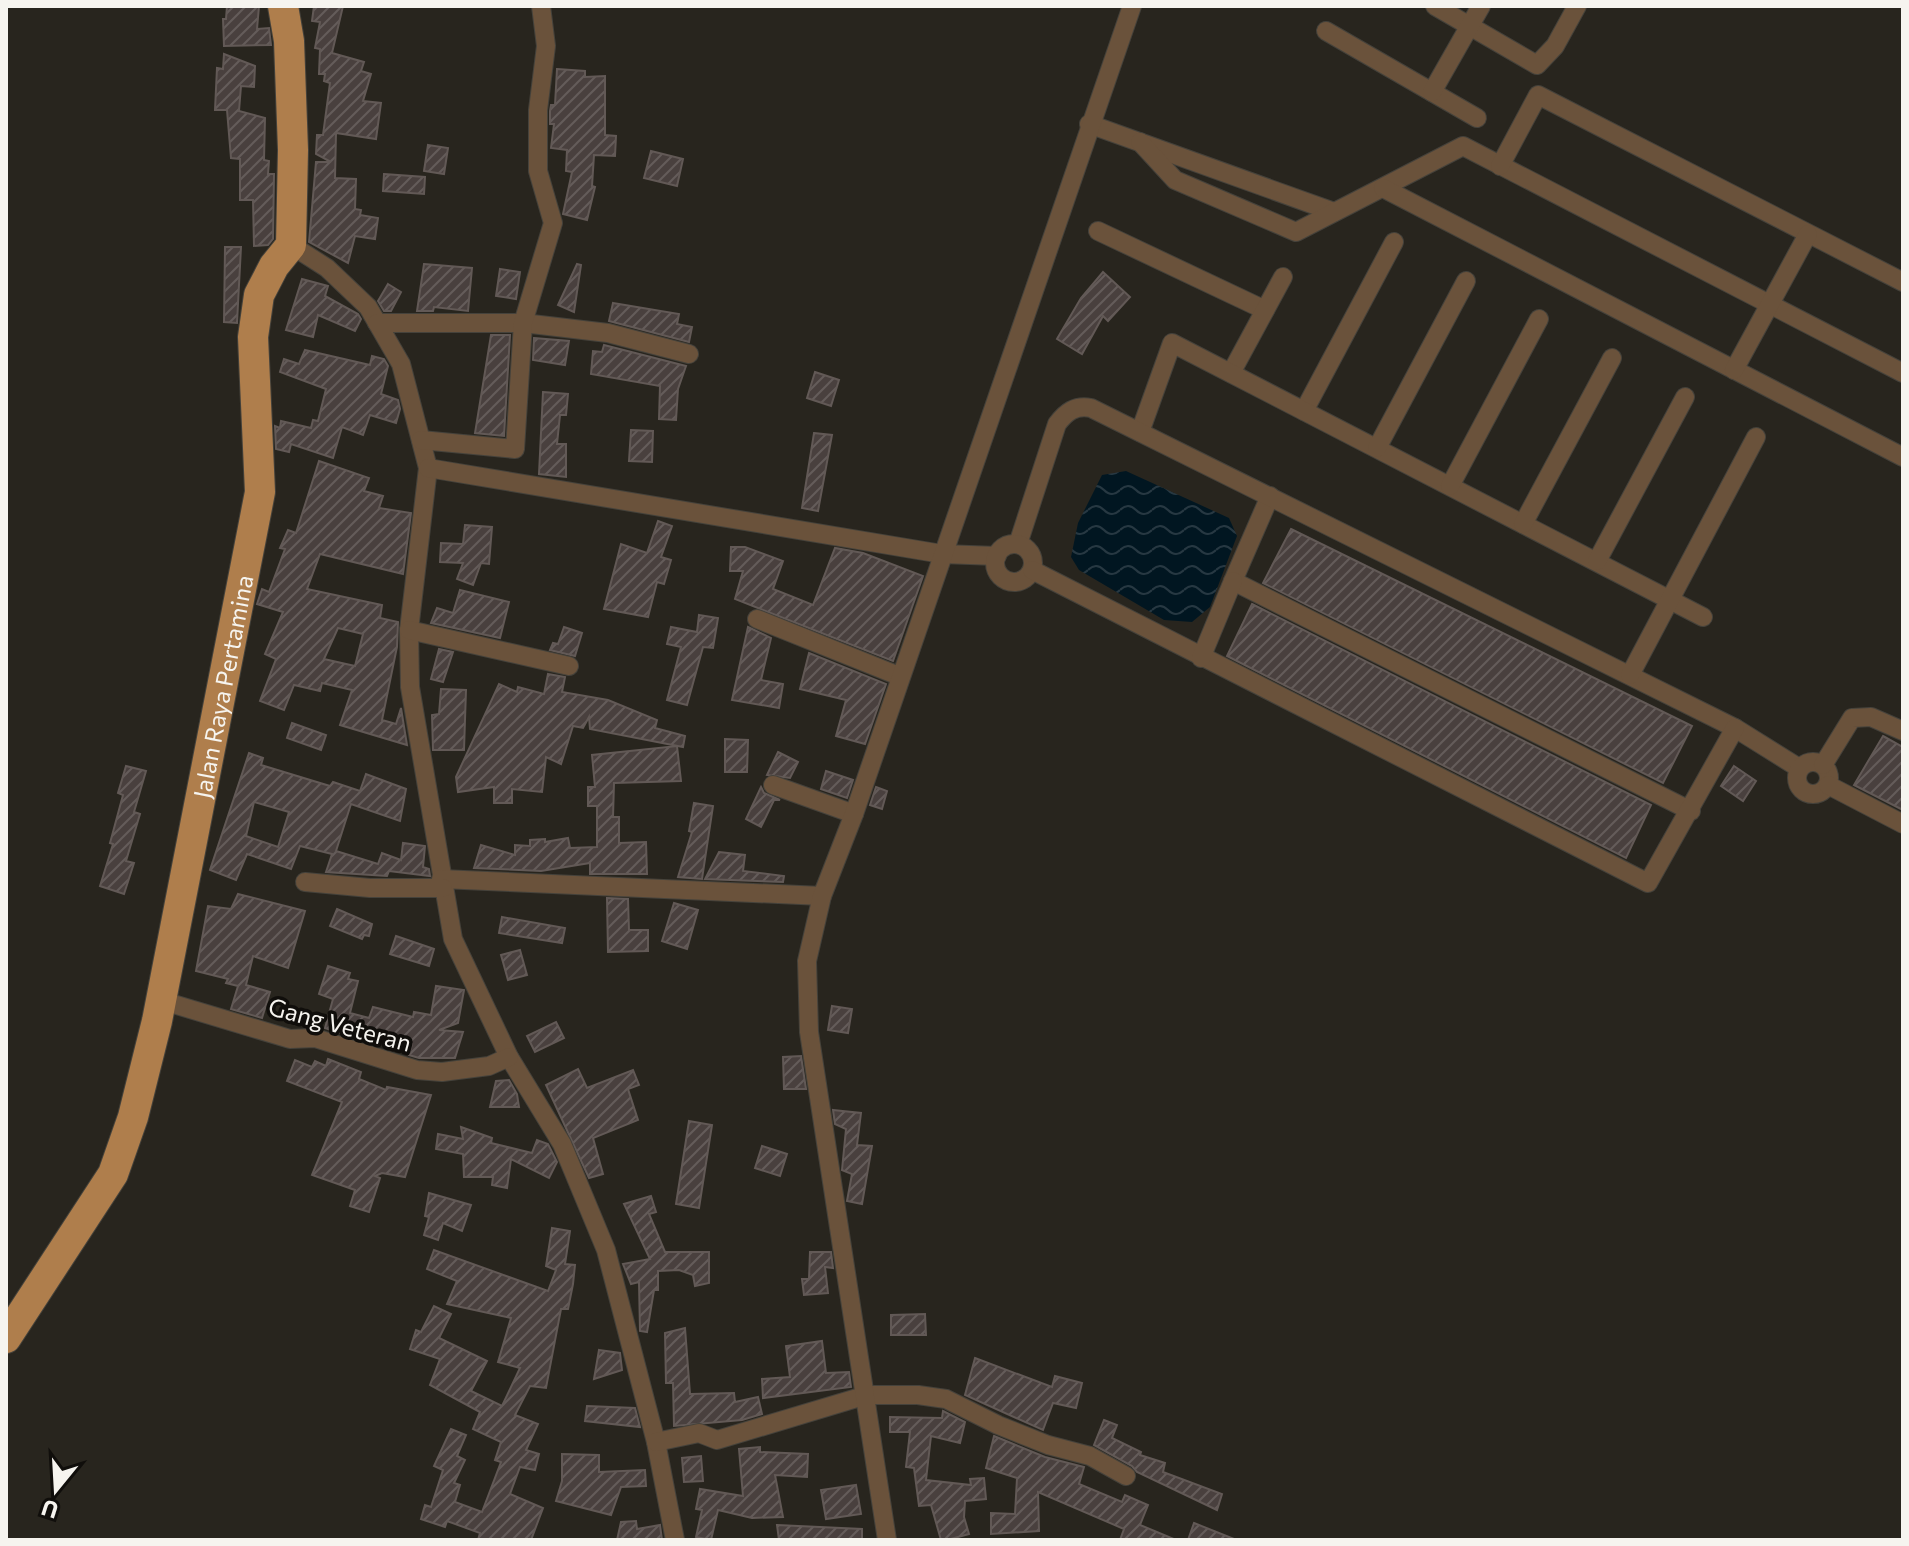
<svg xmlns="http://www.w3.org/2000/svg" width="1909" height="1546" font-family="Commissioner,sans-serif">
<defs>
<pattern id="water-waves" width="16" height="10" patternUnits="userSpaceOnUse" patternTransform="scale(2)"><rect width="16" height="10" fill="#011621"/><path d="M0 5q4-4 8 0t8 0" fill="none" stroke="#273842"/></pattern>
<pattern id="building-hatch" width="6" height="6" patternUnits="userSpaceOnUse" patternTransform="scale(2)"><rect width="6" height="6" fill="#49403e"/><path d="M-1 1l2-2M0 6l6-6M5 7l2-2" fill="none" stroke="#645c5a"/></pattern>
</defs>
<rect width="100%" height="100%" fill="#28251e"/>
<!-- water -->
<polygon fill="url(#water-waves)" points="1126,471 1229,518 1237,536 1210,607 1192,622 1164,620 1079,570 1071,557 1078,523 1102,475"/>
<!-- building -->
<g fill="url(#building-hatch)" stroke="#625956" stroke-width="2" fill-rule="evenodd">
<polygon points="227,6 259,6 257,29 269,28 271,45 224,46 223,19 226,19"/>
<polygon points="314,6 343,6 332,53 364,62 361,71 371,74 363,101 381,103 376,139 336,133 335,178 356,179 355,209 361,210 360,215 378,218 375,239 355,236 348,263 309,242 316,162 331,162 316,154 317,135 323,135 330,83 324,81 325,74 319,74 320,49 315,48 320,22 312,21"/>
<polygon points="224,54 255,66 254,87 241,86 239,111 265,118 264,160 269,161 268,174 274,174 273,239 268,245 254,246 253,200 240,200 240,159 231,158 227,110 215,110 217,68 223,69"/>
<polygon points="557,69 585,71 585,77 605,76 605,135 616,136 615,156 594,155 592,186 595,187 587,220 563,214 572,172 566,171 567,150 551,148 554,124 550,124 550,111 551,105 555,105"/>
<polygon points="428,145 448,148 444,174 424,171"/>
<polygon points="651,151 683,159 677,186 644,178"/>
<polygon points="384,174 425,177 424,194 383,191"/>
<polygon points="225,247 241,247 237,323 224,322"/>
<polygon points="424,264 472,268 468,311 434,307 433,311 417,311"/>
<polygon points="577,264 581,265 574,312 558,305"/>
<polygon points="500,269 520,272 516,299 496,296"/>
<polygon points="1103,272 1130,297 1108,321 1103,316 1082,354 1057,339 1081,298"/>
<polygon points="302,279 328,286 325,296 358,314 361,319 355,331 318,315 313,337 286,330"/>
<polygon points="388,284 401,292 391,311 384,311 378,301"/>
<polygon points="613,303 679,314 677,324 692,327 689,342 609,321"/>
<polygon points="491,335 510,335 504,436 475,433"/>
<polygon points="534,338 569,341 565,365 533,360"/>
<polygon points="604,345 686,366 678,389 676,420 659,419 660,386 591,374 593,351 602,352"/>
<polygon points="305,350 370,365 372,356 384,359 388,366 381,394 398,400 400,409 396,423 370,415 363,435 342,427 333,458 291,444 289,452 276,449 275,426 280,428 281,421 311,428 313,420 318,421 326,389 280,372 284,359 299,364"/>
<polygon points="815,372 839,380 831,406 807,398"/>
<polygon points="543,392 568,394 566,415 560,415 557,444 566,444 566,477 539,474"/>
<polygon points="631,430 653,431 652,462 629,461"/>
<polygon points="814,433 832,435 818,511 802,508"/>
<path d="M 319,461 L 369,478 L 364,491 L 383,496 L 379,508 L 411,513 L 403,574 L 320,554 L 307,589 L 382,605 L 380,618 L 398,622 L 397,647 L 382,720 L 396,724 L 401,708 L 407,745 L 340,725 L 352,690 L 322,683 L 320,691 L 294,685 L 284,710 L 260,701 L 276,659 L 265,654 L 283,612 L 257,604 L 262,589 L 269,592 L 285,549 L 280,548 L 288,530 L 296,533 ZM 338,628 L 363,634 L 355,666 L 324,659 Z"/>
<polygon points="658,521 672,526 661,557 671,560 664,584 657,582 648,617 604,609 621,544 647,553"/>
<polygon points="465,525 492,527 489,564 481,563 473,585 457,579 463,563 440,562 441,543 463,544"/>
<polygon points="1291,529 1692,726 1663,783 1263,583"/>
<polygon points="731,547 745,547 783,561 773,589 813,605 835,548 863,553 923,576 893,661 735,599 743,571 730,571"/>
<polygon points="460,590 509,602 500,638 431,623 437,608 453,613"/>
<polygon points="1252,604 1651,805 1626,858 1227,656"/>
<polygon points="699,615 718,618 713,648 703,647 687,705 667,700 681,647 667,644 671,627 697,632"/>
<polygon points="564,627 582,633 575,656 550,650 553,643 558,644"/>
<polygon points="748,627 771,638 761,680 783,684 779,708 732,700"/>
<polygon points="439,649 453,652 443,682 431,679"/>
<polygon points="809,653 886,684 865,744 836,736 846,700 800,689"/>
<polygon points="548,674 565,677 562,692 608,700 657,720 655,728 685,736 683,747 590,729 589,717 583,728 573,726 561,764 546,757 542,792 512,789 512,803 494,803 494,787 458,792 456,777 499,684 517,692 518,687 544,694"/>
<polygon points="441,689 466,690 464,750 433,750 432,715 439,714"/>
<polygon points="292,723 326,735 321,750 287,738"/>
<polygon points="1883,736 1903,747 1903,810 1854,785"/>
<polygon points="725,739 748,740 747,772 725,772"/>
<polygon points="677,746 681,781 614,783 613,817 619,817 619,843 646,842 647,874 590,874 590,863 541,871 474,868 481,845 515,855 515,845 530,846 530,840 545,839 545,842 568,838 570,848 597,847 597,806 588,806 588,787 595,787 592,755"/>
<polygon points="778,752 798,762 790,778 767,775"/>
<path d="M 249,753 L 263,758 L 261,765 L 330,786 L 333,782 L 360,791 L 366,774 L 406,789 L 400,821 L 351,804 L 336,851 L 378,864 L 382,853 L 401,860 L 403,843 L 425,846 L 423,867 L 429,869 L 430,876 L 389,871 L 387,876 L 326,872 L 332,854 L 300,846 L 291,869 L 247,854 L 236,880 L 210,870 ZM 254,802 L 289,812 L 278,847 L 246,836 Z"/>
<polygon points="126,766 146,771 134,812 140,814 126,861 134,863 124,894 100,886 113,844 110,843 123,795 118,793"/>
<polygon points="1734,766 1756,781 1743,801 1721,786"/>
<polygon points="826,771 853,780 847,798 821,789"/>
<polygon points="761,787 764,793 780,800 774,800 761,827 746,819"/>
<polygon points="876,787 887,791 882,809 870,805"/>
<polygon points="694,803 713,806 702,879 678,877 692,832 689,831"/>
<polygon points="719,852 745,855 743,871 784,876 783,882 705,879"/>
<polygon points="238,894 305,911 288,968 253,956 246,985 270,992 262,1018 231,1009 238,986 226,983 228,979 196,971 208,906 231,909"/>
<polygon points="607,898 628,899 629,930 648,930 648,951 608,952"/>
<polygon points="674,903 698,910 687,949 662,941"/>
<polygon points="337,909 372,924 369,936 364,935 362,939 330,926"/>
<polygon points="502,917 565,928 562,943 499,933"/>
<polygon points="396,936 434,949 429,966 390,954"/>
<polygon points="520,950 527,975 508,980 501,955"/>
<polygon points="328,966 350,973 348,979 358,981 350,1013 369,1018 373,1007 413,1017 414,1012 431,1015 436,986 464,990 458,1023 439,1030 463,1032 455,1058 419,1058 409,1055 412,1044 370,1033 367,1041 325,1028 333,999 319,994"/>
<polygon points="832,1006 852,1009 848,1033 828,1030"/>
<polygon points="556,1022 564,1038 535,1052 527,1036"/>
<polygon points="801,1056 806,1089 784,1089 783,1057"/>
<polygon points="328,1059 361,1072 359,1079 386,1090 387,1087 431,1095 405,1177 382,1173 375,1176 380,1178 369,1212 350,1206 355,1190 312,1175 342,1102 287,1081 295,1060 312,1067 315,1061 326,1066"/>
<polygon points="578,1069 587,1088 633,1070 639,1085 628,1089 638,1120 593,1138 603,1174 589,1178 546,1085"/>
<polygon points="509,1080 517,1094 519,1107 490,1107 496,1081"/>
<polygon points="833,1110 861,1113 857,1145 872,1146 862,1204 847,1201 852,1174 842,1170 846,1129 835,1124"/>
<polygon points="689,1121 712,1125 699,1208 676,1204"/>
<polygon points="461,1127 492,1138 491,1143 532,1153 537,1140 548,1144 557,1162 549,1178 511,1159 507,1188 492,1185 493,1177 464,1177 463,1154 436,1149 438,1134 463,1139"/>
<polygon points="762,1146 787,1154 780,1176 755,1168"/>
<polygon points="429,1193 471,1205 462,1231 443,1223 438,1240 424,1235 429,1217 425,1216"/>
<polygon points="651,1196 656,1212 649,1214 665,1252 709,1252 709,1283 695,1286 693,1275 679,1270 658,1271 658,1290 654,1290 647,1332 640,1331 639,1282 631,1284 623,1264 650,1259 624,1204"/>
<polygon points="552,1228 570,1231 565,1264 575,1265 573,1284 568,1309 561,1309 546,1388 530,1386 515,1415 538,1424 526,1450 539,1454 535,1470 520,1467 510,1494 543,1508 531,1540 478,1540 480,1533 447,1521 445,1527 421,1519 425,1505 431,1507 443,1470 434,1466 451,1429 466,1435 457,1456 465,1460 454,1483 460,1485 455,1502 482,1512 501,1462 495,1460 501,1442 473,1429 480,1412 430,1385 440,1359 410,1349 416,1330 421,1332 434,1306 451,1314 439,1338 487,1361 471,1391 502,1406 520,1368 498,1362 511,1318 447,1304 457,1281 427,1269 434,1250 548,1291 556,1270 546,1266"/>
<polygon points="810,1252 831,1252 833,1268 825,1267 828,1293 804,1295 802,1279 809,1279"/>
<polygon points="925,1314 926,1335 891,1335 891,1315"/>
<polygon points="685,1328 690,1394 734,1393 735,1402 758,1397 762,1414 742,1420 674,1426 673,1383 666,1383 665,1333"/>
<polygon points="822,1341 826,1373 849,1372 851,1387 763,1398 762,1379 790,1377 786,1346"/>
<polygon points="599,1350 620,1353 622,1370 594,1379"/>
<polygon points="975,1358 1052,1387 1055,1376 1082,1383 1076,1408 1053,1403 1043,1430 965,1395"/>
<polygon points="587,1406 635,1408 640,1427 585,1421"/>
<polygon points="943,1411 965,1422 960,1443 931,1436 926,1480 971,1485 970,1479 984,1478 986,1499 965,1501 964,1517 969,1534 947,1540 941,1540 931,1505 919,1506 914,1468 906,1467 910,1432 890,1432 890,1417 942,1418"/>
<polygon points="1104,1420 1117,1425 1112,1438 1141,1452 1140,1455 1165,1463 1163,1472 1222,1494 1217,1510 1137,1472 1132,1466 1094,1445"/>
<polygon points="994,1436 1045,1457 1084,1467 1079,1484 1122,1502 1125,1495 1148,1505 1140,1525 1176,1540 1120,1540 1124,1529 1038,1492 1039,1531 991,1534 991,1513 1015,1514 1017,1478 986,1468"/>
<polygon points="760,1447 760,1452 808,1454 807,1477 775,1475 783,1517 752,1518 718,1510 711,1540 696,1537 702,1510 696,1509 700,1489 743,1496 739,1449"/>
<polygon points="562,1454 599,1455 599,1472 645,1470 646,1486 621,1487 611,1515 556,1501 562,1481"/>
<polygon points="701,1456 703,1481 684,1482 682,1458"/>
<polygon points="856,1485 861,1514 826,1519 821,1490"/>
<polygon points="636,1521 637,1529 660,1525 662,1540 617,1540 621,1522"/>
<polygon points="1194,1523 1234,1539 1234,1540 1188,1540"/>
<polygon points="777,1525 862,1529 862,1540 779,1540"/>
</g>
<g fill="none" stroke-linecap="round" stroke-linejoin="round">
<!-- minor casing -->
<g stroke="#45423b" stroke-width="20">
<g id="minor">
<polyline points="1435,6 1537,65 1555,46 1577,6"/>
<polyline points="1326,31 1477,118"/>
<polyline points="1432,92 1481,6"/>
<polyline points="1089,124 1334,212"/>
<polyline points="1140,142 1175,180 1296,232 1463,146 1903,373"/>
<polyline points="1500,166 1538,95 1903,282"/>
<polyline points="1383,188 1903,457"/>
<polyline points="1098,231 1265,310"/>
<polyline points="291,245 327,268 368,307 401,364 428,468 409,630 410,687 453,939 509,1057 562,1144 606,1250 656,1442 675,1540"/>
<polyline points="377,323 523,323 608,333 689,354"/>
<polyline points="1734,370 1808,234"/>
<polyline points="1231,373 1283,277"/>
<polyline points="1304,411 1394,242"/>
<polyline points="1140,432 1172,343 1703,617"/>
<polyline points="421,440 515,449 523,323 553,223 538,171 538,110 546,46 541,6"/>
<polyline points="1377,448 1466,281"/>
<polyline points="428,468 942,554 997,556"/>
<polyline points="1450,486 1539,319"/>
<polyline points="1270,496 1233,581 1691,811"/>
<polyline points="1523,524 1612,358"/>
<path d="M 1018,544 L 1057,424 C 1066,412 1075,405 1091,408 L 1735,728 L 1799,768"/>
<circle cx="1014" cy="563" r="19"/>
<polyline points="1597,561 1685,397"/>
<polyline points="1032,570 1648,883 1735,728"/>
<polyline points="757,619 899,676"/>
<polyline points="409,630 569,666"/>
<polyline points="1201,658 1233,581"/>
<polyline points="1630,675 1756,437"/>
<circle cx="1813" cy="778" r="16"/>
<polyline points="1823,765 1852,718 1871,717 1903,731"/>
<polyline points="773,785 854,814"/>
<polyline points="1828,785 1903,824"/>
<polyline points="441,879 822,896"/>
<polyline points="305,882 370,888 443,888"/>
<polyline points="160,1000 290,1039 315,1038 417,1070 442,1072 489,1066 509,1057"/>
<polyline points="656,1442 699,1433 717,1440 867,1395 918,1395 946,1399 998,1425 1048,1445 1090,1456 1126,1476"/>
<polyline points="887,1540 809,1032 807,961 822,896 854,814 1132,6"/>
</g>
</g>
<!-- primary casing -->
<g stroke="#45423b" stroke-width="32">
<g id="primary">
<path id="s1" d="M 6,1338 L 113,1174 L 133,1117 L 157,1021 L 260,492 L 253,337 L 259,295 L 274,266 L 291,245 L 293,150 L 289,41 L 283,6"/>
</g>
</g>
<!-- minor -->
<use href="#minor" stroke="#6a523b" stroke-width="18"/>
<!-- primary -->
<use href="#primary" stroke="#af7e4c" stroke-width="30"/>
</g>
<g text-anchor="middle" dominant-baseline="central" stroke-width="7" stroke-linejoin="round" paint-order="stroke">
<!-- street labels -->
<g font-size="24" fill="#f6f4ef" stroke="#100e0b">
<text stroke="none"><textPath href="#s1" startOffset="696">Jalan Raya Pertamina</textPath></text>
<text transform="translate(340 1024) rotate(15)">Gang Veteran</text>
</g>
</g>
<!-- border -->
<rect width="1909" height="1546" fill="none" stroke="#f6f4ef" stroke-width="16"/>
<!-- north arrow -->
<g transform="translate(56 1490) rotate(198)" stroke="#100e0b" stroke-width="6" paint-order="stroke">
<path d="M0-6L14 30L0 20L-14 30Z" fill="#f6f4ef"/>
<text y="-12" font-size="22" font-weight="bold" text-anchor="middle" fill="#f6f4ef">U</text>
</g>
</svg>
